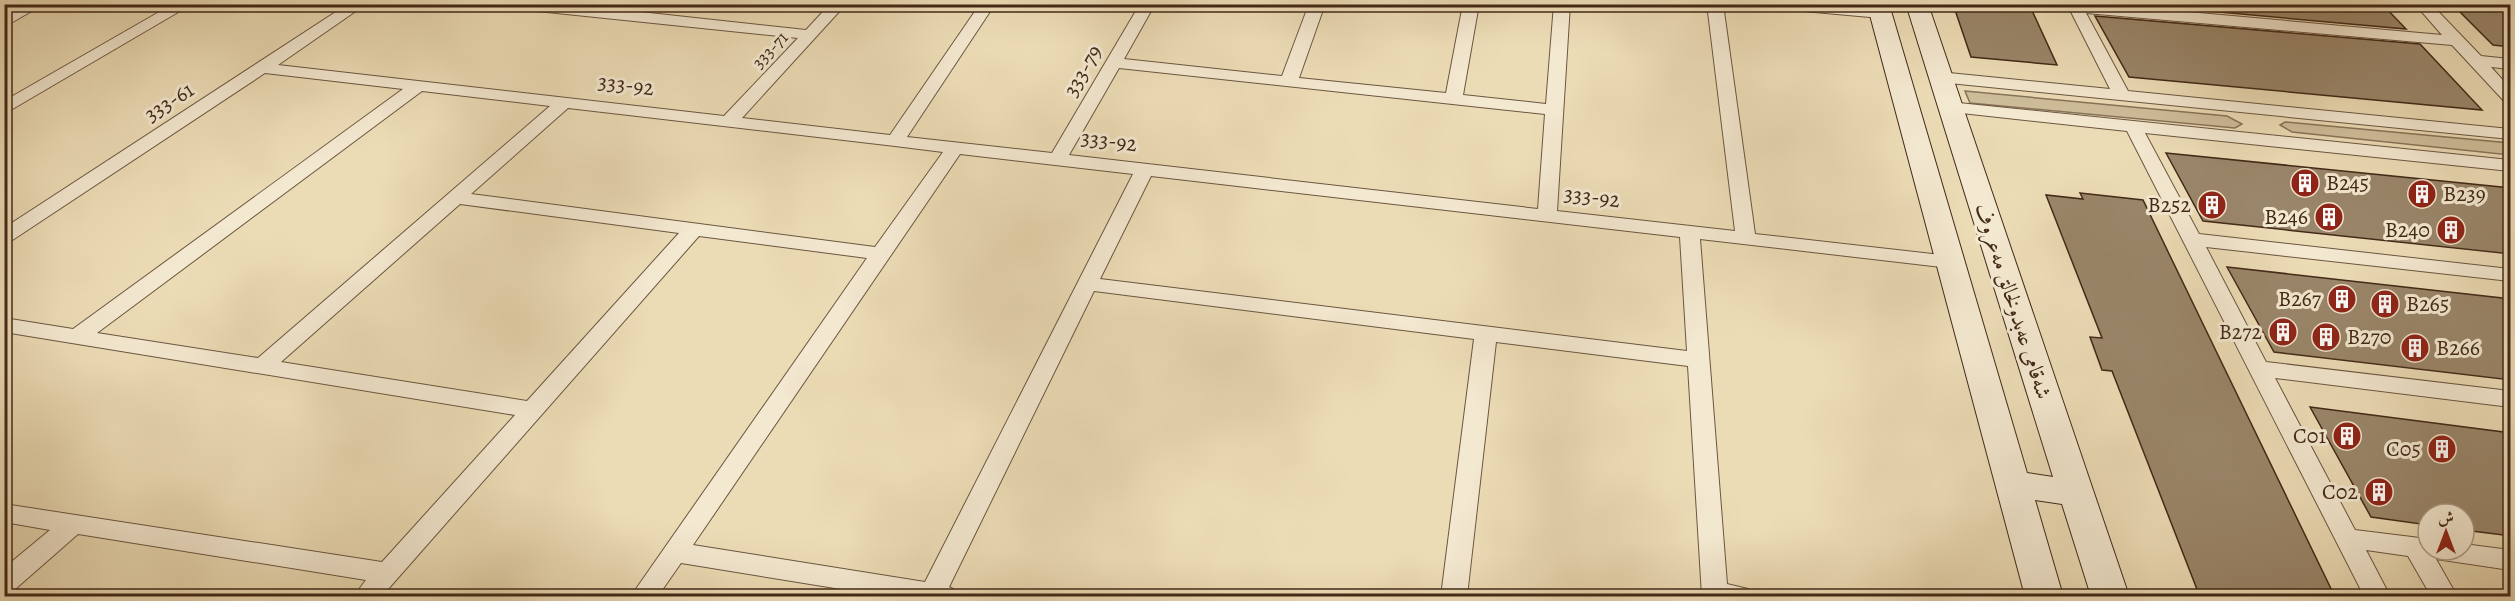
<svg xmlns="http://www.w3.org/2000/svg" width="2515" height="601" font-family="Alegreya,Amiri,serif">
<rect width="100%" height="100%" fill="#ecdcb6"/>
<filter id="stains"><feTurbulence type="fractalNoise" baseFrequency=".00333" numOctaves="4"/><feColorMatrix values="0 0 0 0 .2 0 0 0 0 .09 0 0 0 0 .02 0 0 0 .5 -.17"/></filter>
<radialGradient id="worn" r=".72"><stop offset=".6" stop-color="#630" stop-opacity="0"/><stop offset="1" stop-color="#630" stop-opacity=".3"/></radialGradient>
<!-- green -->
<g fill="#cfbe9b" stroke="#88745a" stroke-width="1.5">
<polygon points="1965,91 2227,116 2242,124 2235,128 1970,103"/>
<polygon points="2285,122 2510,143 2510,155 2292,132 2280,125"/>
</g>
<!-- building -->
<g fill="#9a866a" stroke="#422918" stroke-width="1.5">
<polygon points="1953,4 2029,4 2057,65 1971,57"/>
<polygon points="2130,4 2382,4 2406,29"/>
<polygon points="2452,4 2511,4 2511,47 2493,45"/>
<polygon points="2095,16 2420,44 2482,110 2129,77"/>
<polygon points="2166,153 2511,188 2511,254 2203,221"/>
<polygon points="2080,193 2143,200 2335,597 2200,597 2112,371 2102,370 2090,337 2102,338 2046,195 2083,199"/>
<polygon points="2227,267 2511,299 2511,380 2274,352"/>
<polygon points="2310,407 2511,433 2511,536 2464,530 2464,514 2428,514 2428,525 2371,517"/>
</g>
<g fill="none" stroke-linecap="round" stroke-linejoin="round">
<!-- minor casing -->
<g stroke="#6c5640" stroke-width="2">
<g id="minor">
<polygon points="25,4 44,4 4,27 4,15"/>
<polygon points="173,4 192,4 4,114 4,101"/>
<path d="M 348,4 L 366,4 L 278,65 L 724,116 L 798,38 L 518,9 L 511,4 L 567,4 L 806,30 L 830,4 L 846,4 L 742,118 L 890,135 L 980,4 L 995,4 L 907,137 L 1052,153 L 1140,4 L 1155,4 L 1124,59 L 1282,76 L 1309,4 L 1325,4 L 1299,78 L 1446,93 L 1463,4 L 1479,4 L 1463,95 L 1546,104 L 1554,4 L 1570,4 L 1557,211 L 1735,231 L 1707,4 L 1723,4 L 1755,234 L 1950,256 L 1957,258 L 1960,262 L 1957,266 L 1950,268 L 1700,239 L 1727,584 L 1748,589 L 1752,596 L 1702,596 L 1688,366 L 1496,342 L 1467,596 L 1441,596 L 1474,339 L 1094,291 L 949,587 L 953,589 L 957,596 L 884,596 L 681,563 L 658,596 L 631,596 L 867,258 L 699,236 L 382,596 L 354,596 L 366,580 L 78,534 L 13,591 L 4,594 L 4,568 L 50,530 L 4,522 L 4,504 L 382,562 L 515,415 L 4,332 L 4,318 L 73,329 L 403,89 L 265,73 L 11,241 L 4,243 L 4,228 ZM 1119,68 L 1545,114 L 1538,209 L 1069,155 ZM 422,91 L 550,106 L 258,358 L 97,333 ZM 568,108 L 895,146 L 943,152 L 875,247 L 471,194 ZM 960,154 L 1133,174 L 925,582 L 693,545 ZM 1151,176 L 1680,237 L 1687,351 L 1100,279 ZM 460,204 L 679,233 L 527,401 L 281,362 Z"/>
<path d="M 1774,4 C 1793,4 1879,2 1889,13 L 1881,18 L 1781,9 Z"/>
<polygon points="2067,4 2099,4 2442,35 2415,4 2431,4 2481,56 2510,59 2510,69 2491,67 2510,88 2510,102 2504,101 2452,45 2086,13 2128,91 2510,129 2510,139 1939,82 1931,77 1939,72 2110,89"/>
<polygon points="1949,102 2510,160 2510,171 2145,133 2199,234 2510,269 2510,281 2206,247 2266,362 2510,391 2510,407 2275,378 2355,530 2428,539 2428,550 2464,550 2464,544 2510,550 2510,570 2436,559 2457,596 2431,596 2408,556 2366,550 2390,596 2364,596 2127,131 1943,111 1940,107 1943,103"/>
</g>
</g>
<!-- secondary casing -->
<g stroke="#422918" stroke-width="2">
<polygon id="secondary" points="1867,4 1889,4 2027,473 2053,477 1906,4 1928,4 2129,596 2091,596 2062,504 2035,500 2063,596 2025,596"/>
</g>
<!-- minor -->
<use href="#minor" fill="#f3e8d0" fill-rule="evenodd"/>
<!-- secondary -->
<use href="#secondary" fill="#f3e8d0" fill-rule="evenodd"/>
</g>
<!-- icons -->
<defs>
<g id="building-disc" transform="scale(1.5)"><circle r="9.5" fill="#8f2418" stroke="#f3e8d0"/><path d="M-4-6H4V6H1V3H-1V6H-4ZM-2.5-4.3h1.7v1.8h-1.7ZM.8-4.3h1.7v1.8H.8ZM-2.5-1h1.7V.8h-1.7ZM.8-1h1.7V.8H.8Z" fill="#fff"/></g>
</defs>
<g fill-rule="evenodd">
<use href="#building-disc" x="2305" y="183"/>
<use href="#building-disc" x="2422" y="194"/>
<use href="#building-disc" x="2212" y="205"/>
<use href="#building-disc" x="2329" y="217"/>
<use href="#building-disc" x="2451" y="230"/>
<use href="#building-disc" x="2342" y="299"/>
<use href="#building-disc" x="2385" y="304"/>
<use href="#building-disc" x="2283" y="332"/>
<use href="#building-disc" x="2326" y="337"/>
<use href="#building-disc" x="2415" y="348"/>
<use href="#building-disc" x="2347" y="436"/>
<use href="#building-disc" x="2442" y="449"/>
<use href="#building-disc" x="2379" y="492"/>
</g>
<g text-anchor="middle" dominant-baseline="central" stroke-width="6" stroke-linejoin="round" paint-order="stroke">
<!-- far-street labels -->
<g font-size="18" fill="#422918" stroke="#f3e8d0">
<text transform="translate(770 50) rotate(-47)">333-71</text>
</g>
<!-- street labels -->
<g font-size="22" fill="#422918" stroke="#f3e8d0">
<text transform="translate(1083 71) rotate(-60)">333-79</text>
<text transform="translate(626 85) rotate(7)">333-92</text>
<text transform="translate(169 102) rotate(-33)">333-61</text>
<text transform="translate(1109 141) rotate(7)">333-92</text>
<text transform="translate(1592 197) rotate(7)">333-92</text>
<text transform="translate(2013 301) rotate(72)">شەقامی عەبدولخالق مەعروف</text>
</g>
<!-- poi labels -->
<g font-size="22" fill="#422918" stroke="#f3e8d0" text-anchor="end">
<text x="2326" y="183" text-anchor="start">B245</text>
<text x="2443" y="194" text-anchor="start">B239</text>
<text x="2191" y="205">B252</text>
<text x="2308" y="217">B246</text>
<text x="2430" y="230">B240</text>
<text x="2321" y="299">B267</text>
<text x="2406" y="304" text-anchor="start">B265</text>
<text x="2262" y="332">B272</text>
<text x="2347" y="337" text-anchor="start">B270</text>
<text x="2436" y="348" text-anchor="start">B266</text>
<text x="2326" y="436">C01</text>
<text x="2421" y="449">C05</text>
<text x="2358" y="492">C02</text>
</g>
</g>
<!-- margin -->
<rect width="2515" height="601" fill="none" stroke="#ecdcb6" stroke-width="24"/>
<rect x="6" y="6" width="2503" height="589" fill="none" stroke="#422918" stroke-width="3"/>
<rect x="12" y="12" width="2491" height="577" fill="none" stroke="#422918" stroke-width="1.5"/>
<!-- north arrow -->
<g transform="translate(2446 532)"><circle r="28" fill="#f3e8d0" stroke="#ac9c86" stroke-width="1.5"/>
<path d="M0-4.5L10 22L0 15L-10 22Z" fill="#8f2418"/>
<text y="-9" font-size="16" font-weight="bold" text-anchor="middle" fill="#422918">ش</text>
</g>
<rect width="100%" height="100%" filter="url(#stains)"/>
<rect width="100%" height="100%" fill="url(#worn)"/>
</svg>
